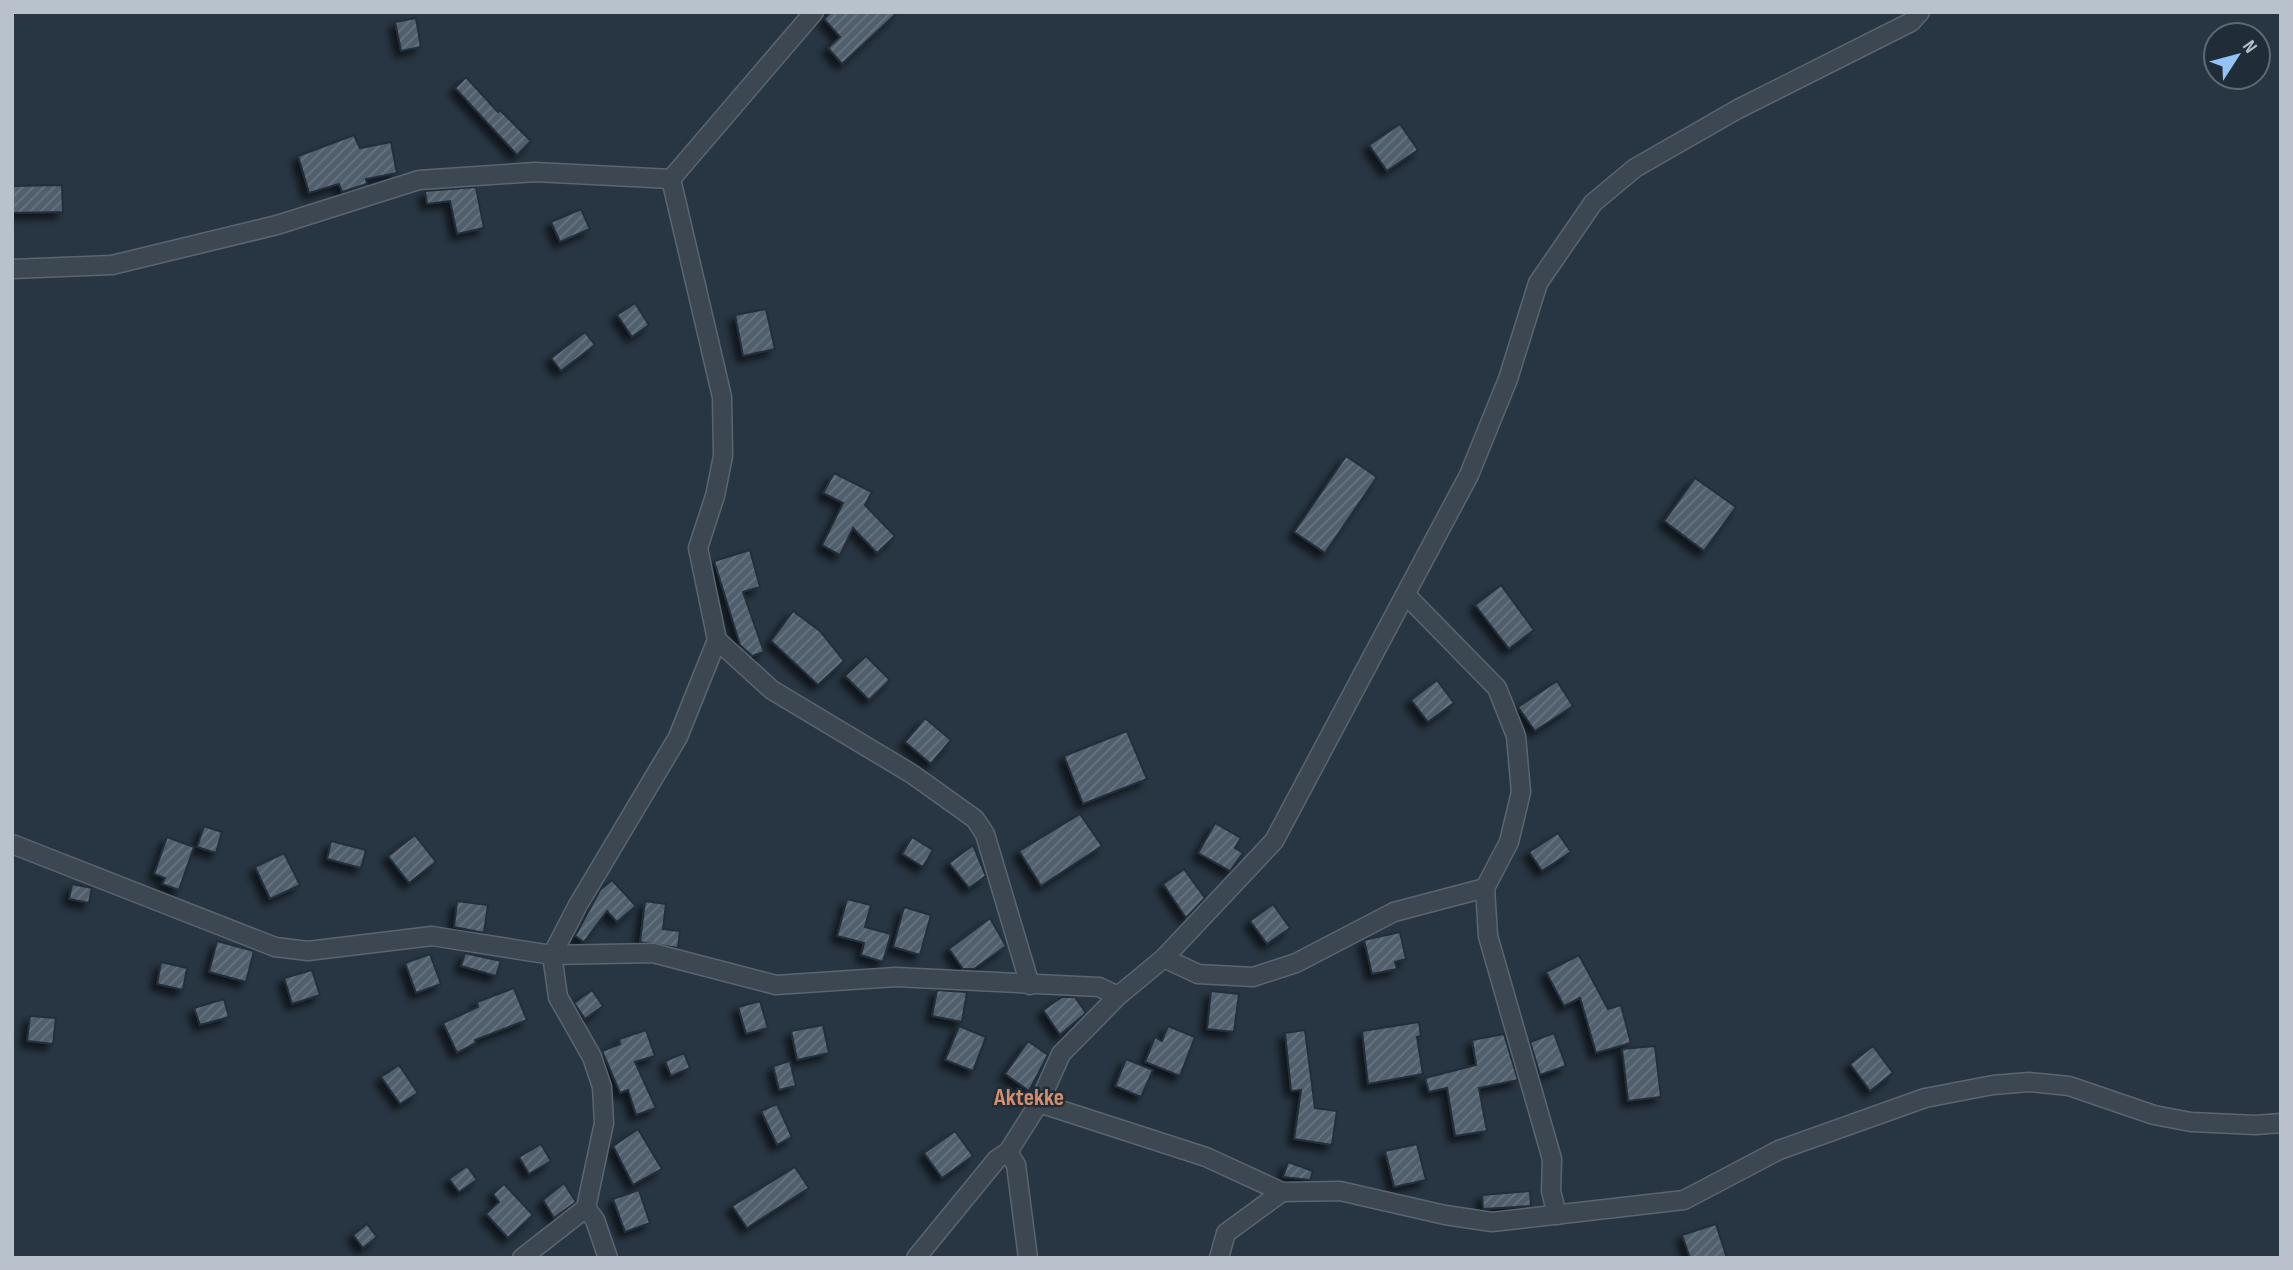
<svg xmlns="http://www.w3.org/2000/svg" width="2293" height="1270" font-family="'Sofia Sans Condensed',sans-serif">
<defs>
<pattern id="building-hatch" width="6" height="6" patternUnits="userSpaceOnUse" patternTransform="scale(1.75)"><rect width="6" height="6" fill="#515f6d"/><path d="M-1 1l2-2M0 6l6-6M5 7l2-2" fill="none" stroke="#687481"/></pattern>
<filter id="shadow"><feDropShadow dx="-6" dy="6" stdDeviation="3.5" flood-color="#0009"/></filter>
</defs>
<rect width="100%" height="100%" fill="#283643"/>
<!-- building -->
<g fill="url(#building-hatch)" stroke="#222e3a" stroke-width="2" filter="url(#shadow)">
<polygon points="831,12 898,12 842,64 828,48 840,37 824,19"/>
<polygon points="416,18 421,47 401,51 395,22"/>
<polygon points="466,77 498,112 500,110 531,141 517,155 455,88"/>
<polygon points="1400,124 1418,150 1387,171 1369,145"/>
<polygon points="354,135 360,148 391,142 397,173 366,179 367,184 342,192 339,184 309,193 298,156"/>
<polygon points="62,185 63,212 12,213 12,186"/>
<polygon points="476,187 484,228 457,234 450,201 427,204 425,191"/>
<polygon points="581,209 590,229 560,242 551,222"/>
<polygon points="635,303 649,325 632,337 617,315"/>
<polygon points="766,309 775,349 743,356 735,315"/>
<polygon points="585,332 595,345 561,371 551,358"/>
<polygon points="1346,456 1377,477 1325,553 1294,532"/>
<polygon points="834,473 872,492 865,505 895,536 877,553 853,528 840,555 822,545 843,503 823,493"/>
<polygon points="1695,478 1736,507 1704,551 1664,521"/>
<polygon points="750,550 760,587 743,592 764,652 752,656 740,645 714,561"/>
<polygon points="1501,585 1534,630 1509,649 1475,605"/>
<polygon points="793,611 820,631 844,661 818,685 771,641"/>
<polygon points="866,656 890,680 869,700 845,676"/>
<polygon points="1437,680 1454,703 1428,722 1411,700"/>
<polygon points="1557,681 1573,706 1535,731 1518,707"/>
<polygon points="925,718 951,740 931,764 905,742"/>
<polygon points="1127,731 1147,779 1083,804 1064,756"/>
<polygon points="1080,814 1102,846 1041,886 1019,851"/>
<polygon points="1215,823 1241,838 1235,848 1243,853 1230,871 1198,853"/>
<polygon points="204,826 222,832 216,853 197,847"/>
<polygon points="1558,833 1571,852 1542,871 1529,852"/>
<polygon points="415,835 436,862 409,883 388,856"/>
<polygon points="167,837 194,847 179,890 162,884 165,878 154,874"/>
<polygon points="912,837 933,850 923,867 902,854"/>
<polygon points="331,841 366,850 361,868 327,859"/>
<polygon points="973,845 986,876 969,888 949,863"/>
<polygon points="284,853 300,885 270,899 255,867"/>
<polygon points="1184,869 1205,898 1186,918 1163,884"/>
<polygon points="612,880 636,906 617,922 607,911 584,942 575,936 600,890"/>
<polygon points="72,884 92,888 89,903 69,899"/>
<polygon points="847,899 871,905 865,927 891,934 883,962 861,955 864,943 837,936"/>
<polygon points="457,901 488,905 484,933 454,927"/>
<polygon points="645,901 666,904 663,929 680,931 678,948 640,942"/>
<polygon points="1273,904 1290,928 1267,944 1250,921"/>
<polygon points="904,907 931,915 920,955 893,947"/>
<polygon points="990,918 1006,946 974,969 963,969 949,949"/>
<polygon points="1400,932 1406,959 1395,962 1397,969 1372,974 1364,940"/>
<polygon points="217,941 254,951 246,982 209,972"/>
<polygon points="465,953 501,961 496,976 461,966"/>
<polygon points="430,954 441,984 416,993 405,963"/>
<polygon points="1579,955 1608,1009 1621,1005 1631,1043 1596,1053 1580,998 1564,1006 1546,972"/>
<polygon points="161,962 187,968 183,990 157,984"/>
<polygon points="312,970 320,995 292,1004 284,978"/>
<polygon points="514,988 527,1020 475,1040 476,1043 457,1053 443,1023 478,1007 477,1002"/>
<polygon points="592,990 603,1006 585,1019 574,1003"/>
<polygon points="937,990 967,992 962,1022 932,1016"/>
<polygon points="1211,991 1239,994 1234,1032 1207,1029"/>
<polygon points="1062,997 1075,997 1086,1013 1060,1035 1043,1010"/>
<polygon points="224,999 229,1017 200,1025 194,1008"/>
<polygon points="760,1001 768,1028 746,1034 738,1007"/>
<polygon points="30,1016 56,1018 53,1044 27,1041"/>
<polygon points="1419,1022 1421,1036 1417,1037 1423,1074 1368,1084 1362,1031"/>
<polygon points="823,1025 829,1053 797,1060 791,1031"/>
<polygon points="959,1026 986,1037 973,1071 945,1060"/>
<polygon points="1168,1026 1195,1037 1180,1076 1145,1062 1155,1037 1162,1041"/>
<polygon points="646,1030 655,1056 635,1062 656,1108 636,1115 628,1090 620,1093 602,1051 620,1044 619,1039"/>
<polygon points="1305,1030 1315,1108 1337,1111 1332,1145 1294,1139 1301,1090 1291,1091 1285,1033"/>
<polygon points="1554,1033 1566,1066 1540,1075 1530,1042"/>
<polygon points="1504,1034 1518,1080 1479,1088 1487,1131 1455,1136 1447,1088 1429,1092 1425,1078 1476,1065 1472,1040"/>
<polygon points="1028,1041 1048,1055 1029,1091 1005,1074"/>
<polygon points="1655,1046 1661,1097 1628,1101 1622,1049"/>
<polygon points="1873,1046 1893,1073 1870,1091 1850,1064"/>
<polygon points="684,1053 690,1068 671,1076 665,1061"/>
<polygon points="1126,1059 1153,1070 1141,1097 1115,1086"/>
<polygon points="790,1061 796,1086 779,1090 773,1066"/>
<polygon points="399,1065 418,1093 400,1104 381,1077"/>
<polygon points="777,1104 792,1137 777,1145 761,1111"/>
<polygon points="638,1129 662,1169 633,1185 613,1146"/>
<polygon points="955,1131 973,1156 942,1178 924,1153"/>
<polygon points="541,1144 551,1161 529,1174 519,1157"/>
<polygon points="1417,1144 1426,1180 1394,1187 1385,1151"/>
<polygon points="1288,1162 1313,1171 1310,1180 1283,1177"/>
<polygon points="467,1166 477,1180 459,1192 449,1179"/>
<polygon points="795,1167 809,1188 747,1228 732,1206"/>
<polygon points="564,1183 576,1202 554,1218 543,1200"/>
<polygon points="504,1184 533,1215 508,1238 486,1214 499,1202 493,1194"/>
<polygon points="639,1190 650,1223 625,1232 613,1199"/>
<polygon points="1530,1191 1531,1206 1483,1209 1482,1195"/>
<polygon points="367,1224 377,1237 363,1248 353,1235"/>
<polygon points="1716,1224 1727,1258 1690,1258 1682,1235"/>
</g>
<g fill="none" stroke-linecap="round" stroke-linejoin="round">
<!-- street casing -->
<g stroke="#5a6570" stroke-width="21">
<g id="street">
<polyline points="671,179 814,12"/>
<polyline points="12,269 112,265 277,225 419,180 535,172 671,179"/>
<polyline points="1406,595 1497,688 1516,736 1521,792 1509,842 1485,888 1488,936 1552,1159 1551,1191 1557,1215"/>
<polyline points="717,640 772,690 912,774 975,819 985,834 1030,985"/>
<polyline points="12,844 275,947 308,951 432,936 552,955 653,953 776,985 896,977 1099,987 1118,996"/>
<polyline points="1164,958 1198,974 1253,977 1296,963 1394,912 1485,888"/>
<polyline points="1039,1103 1206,1157 1282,1192 1340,1191 1445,1215 1492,1222 1684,1200 1779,1150 1925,1098 1993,1085 2029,1082 2069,1086 2154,1115 2191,1122 2256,1125 2281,1123"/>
<polyline points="1008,1152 1016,1165 1028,1258"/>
<polyline points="586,1208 595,1220 608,1258"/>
<polyline points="522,1258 586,1208 604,1123 602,1087 592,1057 558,997 552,955 578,905 678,737 717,640 698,548 715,496 723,456 722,397 671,179"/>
<polyline points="916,1258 997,1159 1008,1152 1039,1103 1061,1054 1118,996 1164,958 1274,841 1469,475 1508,379 1538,283 1593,203 1635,168 1738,109 1911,22 1920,12"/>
<polyline points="1219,1258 1226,1233 1282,1192"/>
</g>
</g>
<!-- street -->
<use href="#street" stroke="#3c4752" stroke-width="18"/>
</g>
<g text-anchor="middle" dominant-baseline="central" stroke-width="5" stroke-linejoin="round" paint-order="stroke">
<!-- quarter labels -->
<g font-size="24" font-weight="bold" fill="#d48e6c" stroke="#202d38">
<text x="1029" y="1097">Aktekke</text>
</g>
</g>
<!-- border -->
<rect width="2293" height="1270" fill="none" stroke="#b9c2cc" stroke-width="28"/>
<!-- north arrow -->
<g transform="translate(2237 56) rotate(54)"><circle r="33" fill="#202d38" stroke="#5d6973" stroke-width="2"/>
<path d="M0-5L12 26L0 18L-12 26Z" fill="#94c4f6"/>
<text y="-10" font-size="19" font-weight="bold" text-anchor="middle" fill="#b9c2cc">N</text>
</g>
</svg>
